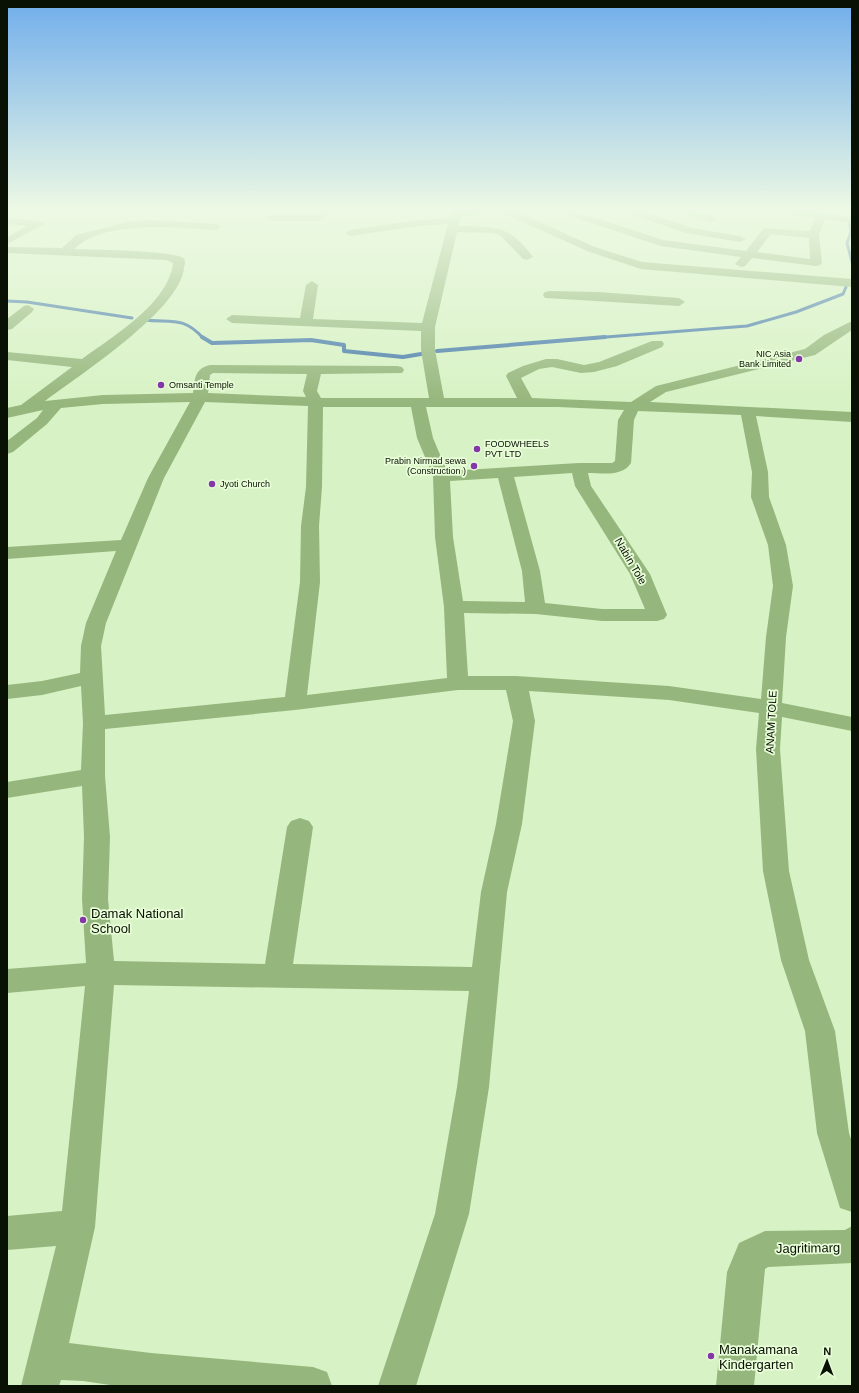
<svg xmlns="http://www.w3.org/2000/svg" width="859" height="1393" font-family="Helvetica,sans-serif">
<rect width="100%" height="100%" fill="#d7f2c4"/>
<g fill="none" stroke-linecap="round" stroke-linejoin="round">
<!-- stream-far1 -->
<g stroke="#4679ab" stroke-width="3">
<polyline points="849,221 851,232 847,243 852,262"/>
<polyline points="7,301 27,302 132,318"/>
<path d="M 144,320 C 172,323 183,316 203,338"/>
<polyline points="593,338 747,326 796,312 843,294 846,287"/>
</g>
<!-- stream -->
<g stroke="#4679ab" stroke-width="4">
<polyline points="202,337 212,343 311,340 344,345 344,351 403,357 421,354"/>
<polyline points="437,351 605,337"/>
</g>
<!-- river -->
<polygon fill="#60a6f3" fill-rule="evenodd" points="146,208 165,208 162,212 156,213 149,212"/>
<!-- minor -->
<g fill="#95b67c" fill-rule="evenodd">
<polygon points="326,208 378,208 380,210 375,213 334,211 319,221 271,221 266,218 271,215 316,215"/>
<path d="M 493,208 L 508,208 L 595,247 L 642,262 L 852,279 L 852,287 L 641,269 L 587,251 L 503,213 L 461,216 L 458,226 C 495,227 509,224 533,257 L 527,260 L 523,259 L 500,235 L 493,233 L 457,232 L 435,327 L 435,350 L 444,398 L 517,398 L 506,376 L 508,373 L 523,366 L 546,359 L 557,359 L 584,365 L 599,362 L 652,341 L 662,341 L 664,344 L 662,347 L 617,366 L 594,372 L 581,373 L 552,367 L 539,369 L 521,378 L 532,398 L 631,402 L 656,386 L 805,349 L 824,335 L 852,321 L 852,330 L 815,355 L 666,392 L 650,402 L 852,412 L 852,422 L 756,416 L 768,472 L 769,497 L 786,545 L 793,586 L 786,637 L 782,703 L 852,717 L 852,731 L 782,717 L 780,749 L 789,871 L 809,960 L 835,1031 L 849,1133 L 852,1142 L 852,1212 L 840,1208 L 817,1133 L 805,1031 L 781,960 L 763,871 L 756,749 L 759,713 L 669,700 L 529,691 L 535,721 L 522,824 L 507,892 L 489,1087 L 469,1214 L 416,1386 L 378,1386 L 435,1214 L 457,1087 L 469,991 L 114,985 L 95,1227 L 69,1343 L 151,1353 L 313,1367 L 327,1372 L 332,1386 L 117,1386 L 83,1381 L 61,1380 L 59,1386 L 21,1386 L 56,1246 L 7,1250 L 7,1216 L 62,1211 L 85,986 L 7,993 L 7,969 L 86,963 L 82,899 L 84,837 L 82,786 L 7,798 L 7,782 L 81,770 L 83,723 L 81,686 L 42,695 L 7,699 L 7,685 L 42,681 L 80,673 L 81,646 L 86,623 L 116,551 L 7,559 L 7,547 L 121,540 L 148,478 L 190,402 L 103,404 L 61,408 L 47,424 L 13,452 L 7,454 L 7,441 L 37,418 L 43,410 L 7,418 L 7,408 L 21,405 L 72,367 L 7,360 L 7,352 L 82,359 C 112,337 169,303 173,263 L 166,260 L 7,253 L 7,247 L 62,248 L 76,235 L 127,222 L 149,220 L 216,224 L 221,227 L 216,230 C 176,228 105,219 74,249 C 93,250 171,250 183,258 C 186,260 185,264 184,267 C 182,309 78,376 45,401 L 103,395 L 193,393 C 195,379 194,369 210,365 L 397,366 L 402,367 L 404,370 L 402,373 L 321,374 L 317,391 L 321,398 L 429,398 L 421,350 L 421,331 L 232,323 L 226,319 L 232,315 L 300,318 L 306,285 L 312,281 L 318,285 L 313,319 L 422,323 L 448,224 L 419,226 L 350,236 L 345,233 L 350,230 L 419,220 L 449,218 L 452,211 L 456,210 ZM 213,373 L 307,374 L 303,391 L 306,397 L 208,393 L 210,375 ZM 205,402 L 308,406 L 306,487 L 301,526 L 300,582 L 285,697 L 105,715 L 101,646 L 106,623 L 164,478 ZM 323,407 L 411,407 L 417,438 L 433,476 L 435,537 L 444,607 L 447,678 L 307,695 L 320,582 L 319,526 L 322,487 ZM 426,407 L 558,407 L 624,410 L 618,420 L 615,461 L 612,463 L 579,463 L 447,471 L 433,438 ZM 638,411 L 741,415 L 752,472 L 751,497 L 768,545 L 773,586 L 766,637 L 761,699 L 669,686 L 516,676 L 468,676 L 464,613 L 536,614 L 602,621 L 657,621 L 664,619 L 667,615 L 650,574 L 591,486 L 588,473 C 603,473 622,477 631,463 L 634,420 ZM 572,473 L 575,486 L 630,574 L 645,609 L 602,609 L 545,603 L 540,571 L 514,477 ZM 498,478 L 522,571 L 525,602 L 463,601 L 453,537 L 450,481 ZM 458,690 L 506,690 L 513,721 L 496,824 L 481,892 L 472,967 L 293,964 L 313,827 L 309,821 L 300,818 L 291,821 L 287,827 L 265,964 L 114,961 L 108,899 L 110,837 L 105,776 L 105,729 L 295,710 Z"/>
<path d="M 551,208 L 565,208 L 663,240 L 746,251 L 764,228 L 810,231 L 815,218 L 771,211 L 767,210 L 766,208 L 789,208 L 852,217 L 852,223 L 825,219 L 819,235 L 822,263 L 820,265 L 816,266 L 752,258 L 745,266 L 741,267 L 735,264 L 741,257 L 661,246 L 552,210 ZM 771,234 L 809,238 L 810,259 L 757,252 Z"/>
<polygon points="618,208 632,208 692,228 740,236 746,239 740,242 686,233 619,210"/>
<polygon points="667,208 682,208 715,217 716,219 711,222 668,210"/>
<polygon points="7,218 39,221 44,224 7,244 7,237 27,226 7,224"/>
<polygon points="549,291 599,292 679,298 685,302 679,306 545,298 543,295 545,292"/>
<polygon points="28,305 34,309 32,312 12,329 7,330 7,319 24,306"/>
<polygon points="852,1226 852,1263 768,1267 765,1269 754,1386 716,1386 727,1272 739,1243 765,1231 845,1230"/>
</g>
</g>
<!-- sky -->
<linearGradient id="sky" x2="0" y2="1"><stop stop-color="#71aeec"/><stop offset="0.52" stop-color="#edf9e4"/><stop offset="1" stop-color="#edf9e4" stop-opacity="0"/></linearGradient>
<rect width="859" height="403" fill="url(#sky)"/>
<!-- markers -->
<g fill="#8337a9" stroke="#e8fdd8" stroke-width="1.5">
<circle cx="799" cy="359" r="4"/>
<circle cx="161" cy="385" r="4"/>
<circle cx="477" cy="449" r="4"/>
<circle cx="474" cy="466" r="4"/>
<circle cx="212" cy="484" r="4"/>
<circle cx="83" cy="920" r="4"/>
<circle cx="711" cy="1356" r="4"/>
</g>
<g text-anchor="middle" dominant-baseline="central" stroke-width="3.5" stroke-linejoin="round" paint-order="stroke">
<!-- far-poi labels -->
<g font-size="9" fill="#081103" stroke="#e8fdd8" text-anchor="start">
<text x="791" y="354" text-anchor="end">NIC Asia<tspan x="791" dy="10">Bank Limited</tspan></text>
<text x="169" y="385">Omsanti Temple</text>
<text x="485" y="444">FOODWHEELS<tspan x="485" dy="10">PVT LTD</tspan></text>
<text x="466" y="461" text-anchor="end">Prabin Nirmad sewa<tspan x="466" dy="10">(Construction )</tspan></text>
<text x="220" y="484">Jyoti Church</text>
</g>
<!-- street labels -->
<g font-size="11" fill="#081103" stroke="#e8fdd8">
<text transform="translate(631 561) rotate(60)">Nabin Tole</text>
<text transform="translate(771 722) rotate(-87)">ANAM TOLE</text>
</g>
<!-- near-poi labels -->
<g font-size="13" fill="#081103" stroke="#e8fdd8" text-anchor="start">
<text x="91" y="913">Damak National<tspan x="91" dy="15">School</tspan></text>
<text x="719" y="1349">Manakamana<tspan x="719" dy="15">Kindergarten</tspan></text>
</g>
<!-- near-street labels -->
<g font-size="13" fill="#081103" stroke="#e8fdd8">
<text transform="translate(808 1248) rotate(-1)">Jagritimarg</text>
</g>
</g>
<!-- border -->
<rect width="859" height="1393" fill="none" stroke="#081103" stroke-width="16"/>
<!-- north arrow -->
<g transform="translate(827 1361) rotate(1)" stroke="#e8fdd8" stroke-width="3" paint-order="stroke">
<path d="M0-3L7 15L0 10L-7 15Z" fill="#081103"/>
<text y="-6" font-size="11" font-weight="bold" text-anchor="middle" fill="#081103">N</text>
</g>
</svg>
